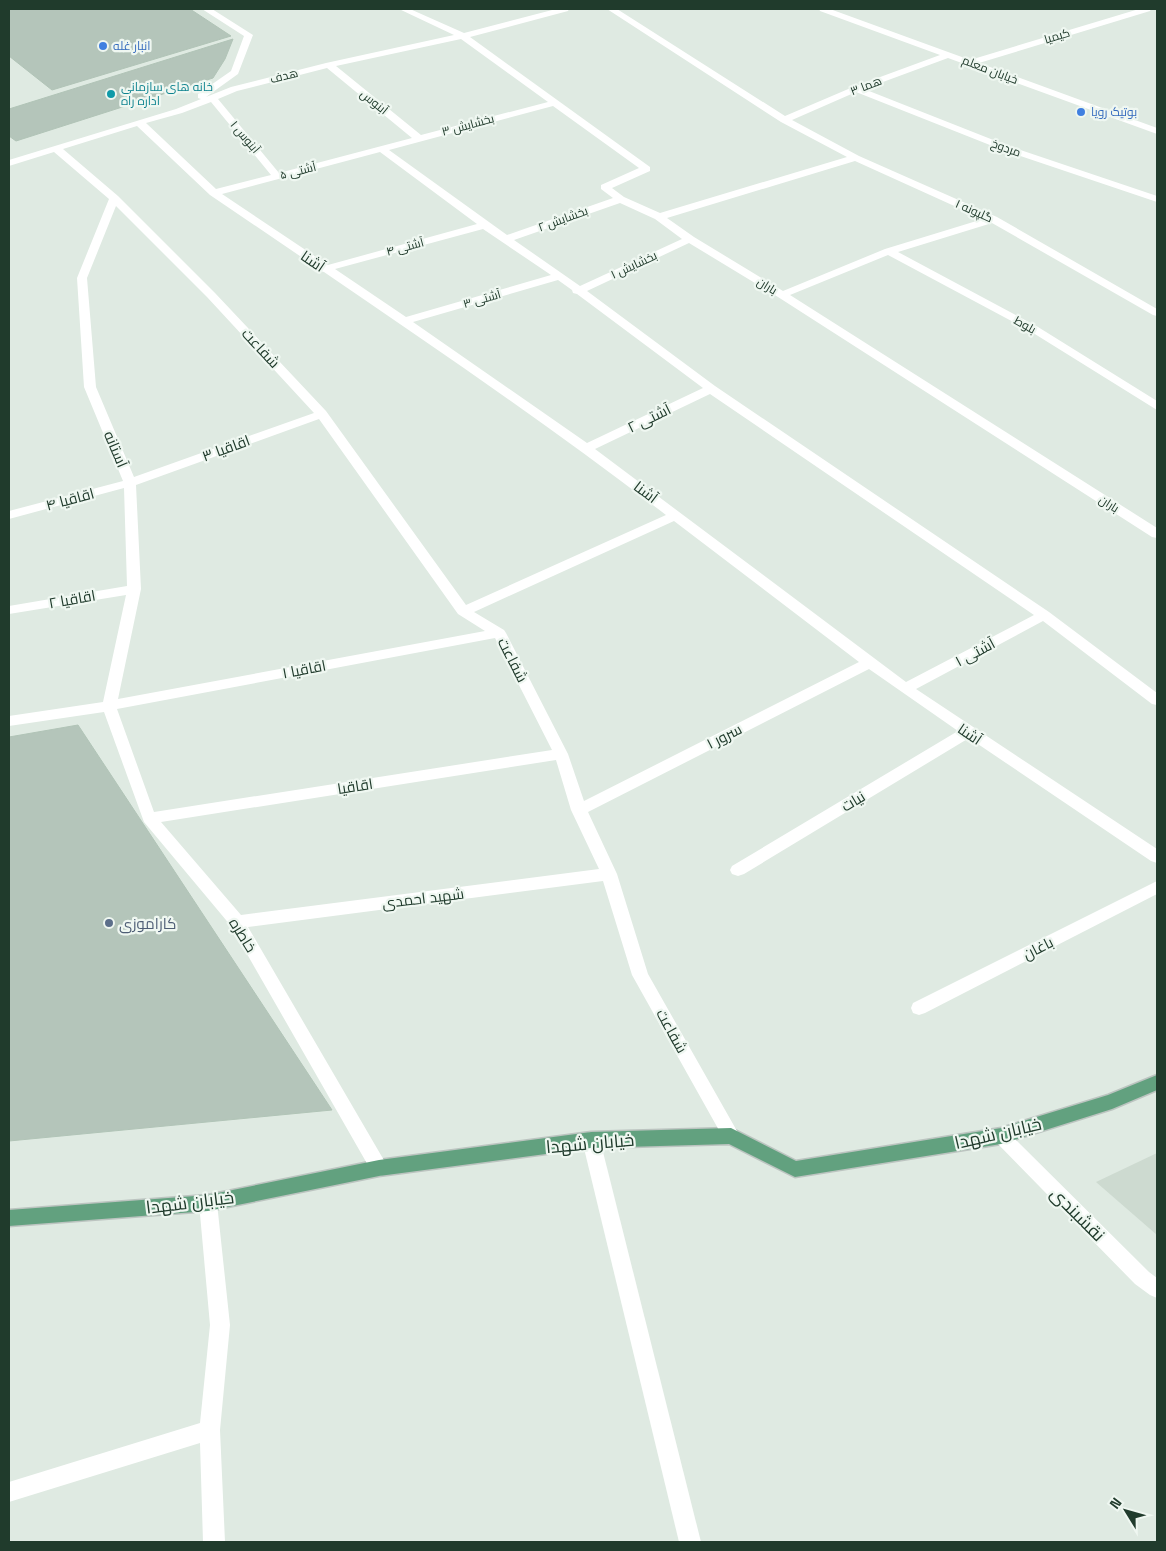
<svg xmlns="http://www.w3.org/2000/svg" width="1166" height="1551" font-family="'Space Grotesk',Cairo,sans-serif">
<rect width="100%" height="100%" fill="#dfeae2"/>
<!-- built -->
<polygon fill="#cddad0" points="1157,1153 1157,1235 1096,1182"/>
<!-- building -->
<g fill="#b4c5ba" stroke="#b1c4b7">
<polygon points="9,9 190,9 231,36 52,90 9,56"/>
<polygon points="233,39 225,59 213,78 16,141 9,136 9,109"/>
<polygon points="78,725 332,1110 9,1141 9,737"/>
</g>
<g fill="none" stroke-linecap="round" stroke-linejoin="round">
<!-- major casing -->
<g stroke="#bcc4c0" stroke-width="3">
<polygon id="major" points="1157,1075 1157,1090 1112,1109 1001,1144 795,1177 729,1144 591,1148 379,1176 208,1211 9,1226 9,1210 208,1195 379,1160 591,1132 731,1128 796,1161 1001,1128 1108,1095"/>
</g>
<!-- minor -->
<g fill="#fff" fill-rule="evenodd">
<path d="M 202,9 L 212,9 L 253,35 L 238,74 L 206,97 L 231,87 L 326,63 L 454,35 L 399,9 L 410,9 L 464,33 L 556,9 L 569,9 L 568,11 L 470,37 L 650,167 L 650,171 L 612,188 L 624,197 L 660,213 L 847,157 L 781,122 L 607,9 L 617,9 L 785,116 L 853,87 L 940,55 L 820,11 L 819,9 L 830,9 L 970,60 L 1139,9 L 1151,9 L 1150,11 L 979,63 L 1157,128 L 1157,134 L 948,58 L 864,89 L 1006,145 L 1157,196 L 1157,202 L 1000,149 L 856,92 L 792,120 L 859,156 L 997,217 L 1157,309 L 1157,316 L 1153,315 L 992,223 L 898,252 L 1038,327 L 1157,401 L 1157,410 L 1030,331 L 888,255 L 790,295 L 1157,528 L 1157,538 L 1152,537 L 778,297 L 689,243 L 587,291 L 715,386 L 1049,612 L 1157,693 L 1157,705 L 1152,704 L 1043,621 L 916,689 L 1157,849 L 1157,863 L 1151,861 L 969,738 L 744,874 L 738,876 L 732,874 L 730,870 L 732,866 L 958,731 L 869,669 L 588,812 L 617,874 L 648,974 L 737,1131 L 740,1136 L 737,1141 L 731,1144 L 725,1141 L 632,975 L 603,881 L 248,927 L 385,1162 L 388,1168 L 385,1174 L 379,1176 L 373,1174 L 231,926 L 144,822 L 104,712 L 9,726 L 9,716 L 103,702 L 126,595 L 9,614 L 9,606 L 127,586 L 124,488 L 9,519 L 9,511 L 123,481 L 84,387 L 77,278 L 109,199 L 54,152 L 9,166 L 9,160 L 176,109 L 201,99 L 198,98 L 198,94 L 231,71 L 244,36 ZM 461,39 L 548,102 L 421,135 L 336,66 ZM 327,68 L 412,138 L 279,173 L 218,99 L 237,91 ZM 211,102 L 271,175 L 216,189 L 146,123 L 182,113 ZM 553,106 L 639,168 L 601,185 L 601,189 L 613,198 L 507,235 L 389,150 ZM 137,126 L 210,195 L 319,269 L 320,271 L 324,272 C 440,351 555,430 666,515 L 466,605 L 326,411 L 215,293 L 118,196 L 63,149 ZM 380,152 L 477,224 L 328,265 L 222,194 ZM 855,161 L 983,219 L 885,249 L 783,291 L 694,237 L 667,218 ZM 620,203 L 655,219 L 682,239 L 580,286 L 514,240 ZM 116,206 L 207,297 L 314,413 L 134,477 L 96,387 L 87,278 ZM 483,229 L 551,275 L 406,317 L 335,269 ZM 558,280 L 572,290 L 573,293 L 577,294 L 703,388 L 587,443 L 413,322 ZM 710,394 L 1034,615 L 906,682 L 595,449 ZM 319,419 L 458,614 L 485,631 L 118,699 L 141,589 L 136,485 ZM 674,521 L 859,662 L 584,801 L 568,754 L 506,633 L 504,630 L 474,612 ZM 495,638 L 552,750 L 154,812 L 117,709 ZM 556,760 L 571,810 L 599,869 L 241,915 L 161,822 Z"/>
<polygon points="1157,881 1157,894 925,1013 919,1015 913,1013 911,1008 913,1003"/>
<polygon points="1001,1128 1007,1131 1149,1272 1157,1278 1157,1298 1150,1295 1135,1284 995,1141 992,1136 995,1131"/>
<polygon points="591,1132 597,1134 600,1140 701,1542 679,1542 582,1140 585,1134"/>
<polygon points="208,1195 215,1197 217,1203 230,1325 220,1430 225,1542 203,1542 200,1443 9,1502 9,1482 200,1423 210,1325 199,1203 201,1197"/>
</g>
<!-- major -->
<use href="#major" fill="#62a17f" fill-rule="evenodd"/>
</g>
<!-- markers -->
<g fill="#3f7fe0" stroke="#eff7f1" stroke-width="2">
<circle cx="103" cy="46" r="5"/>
<circle cx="1081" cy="112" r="5"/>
</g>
<circle fill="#0f9aa8" stroke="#eff7f1" stroke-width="2" cx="111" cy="94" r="5"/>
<circle fill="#5c6f8a" stroke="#eff7f1" stroke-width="2" cx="109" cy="923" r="5"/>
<g text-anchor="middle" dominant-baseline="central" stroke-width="4.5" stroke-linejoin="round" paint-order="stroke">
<!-- far-street labels -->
<g font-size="12" fill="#203b2c" stroke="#eff7f1">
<text transform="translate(1057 36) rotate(-17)">کیمیا</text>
<text transform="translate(990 70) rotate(21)">خیابان معلم</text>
<text transform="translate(284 76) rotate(-14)">هدف</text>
<text transform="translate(866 86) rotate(-21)">هما ۳</text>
<text transform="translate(374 102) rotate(39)">آبنوس</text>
<text transform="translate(468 125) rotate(-15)">بخشایش ۳</text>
<text transform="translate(245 137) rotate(50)">آبنوس ۱</text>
<text transform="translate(1006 148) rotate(20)">مردوخ</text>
<text transform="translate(298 171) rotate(-14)">آشتی ۵</text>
<text transform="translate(974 211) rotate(24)">گلپونه ۱</text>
<text transform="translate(563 219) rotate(-20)">بخشایش ۲</text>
<text transform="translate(405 247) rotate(-15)">آشتی ۴</text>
<text transform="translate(634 265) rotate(-25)">بخشایش ۱</text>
<text transform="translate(767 286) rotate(31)">باران</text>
<text transform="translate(482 299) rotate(-16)">آشتی ۳</text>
<text transform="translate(1025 325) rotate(29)">بلوط</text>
<text transform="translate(1109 504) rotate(32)">باران</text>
</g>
<!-- far-shop labels -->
<g font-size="12" fill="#366cbe" stroke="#eff7f1" text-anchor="start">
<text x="113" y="46">انبار غله</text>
<text x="1091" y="112">بوتیک رویا</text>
</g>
<!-- far-culture labels -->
<g font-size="12" fill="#0d838f" stroke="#eff7f1" text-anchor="start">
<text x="121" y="87">خانه های سازمانی<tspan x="121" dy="14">اداره راه</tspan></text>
</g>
<!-- street labels -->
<g font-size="15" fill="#203b2c" stroke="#eff7f1">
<text transform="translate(313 261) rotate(34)">آشنا</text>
<text transform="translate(261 348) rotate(47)">شفاعت</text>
<text transform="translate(649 418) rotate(-26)">آشتی ۲</text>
<text transform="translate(226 448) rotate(-20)">اقاقیا ۳</text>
<text transform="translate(116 449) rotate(67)">آستانه</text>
<text transform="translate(646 492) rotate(37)">آشنا</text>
<text transform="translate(70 499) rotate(-15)">اقاقیا ۴</text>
<text transform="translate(72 599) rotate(-10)">اقاقیا ۲</text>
<text transform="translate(975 652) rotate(-28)">آشتی ۱</text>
<text transform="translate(513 660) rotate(63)">شفاعت</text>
<text transform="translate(304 669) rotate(-11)">اقاقیا ۱</text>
<text transform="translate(970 734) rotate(34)">آشنا</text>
<text transform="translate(724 736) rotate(-27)">سرور ۱</text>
<text transform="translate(355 786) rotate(-9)">اقاقیا</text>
<text transform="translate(853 801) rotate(-31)">نیات</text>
<text transform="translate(423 898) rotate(-7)">شهید احمدی</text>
<text transform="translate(243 935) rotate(58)">خاطره</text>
<text transform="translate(1038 948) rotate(-27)">باغان</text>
<text transform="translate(672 1031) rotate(61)">شفاعت</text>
</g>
<!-- service labels -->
<g font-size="15" fill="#4e5e75" stroke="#eff7f1" text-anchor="start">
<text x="119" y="923">کاراموزی</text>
</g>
<!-- near-street labels -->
<g font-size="18" fill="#203b2c" stroke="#eff7f1">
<text transform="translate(998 1133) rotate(-13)">خیابان شهدا</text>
<text transform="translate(590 1143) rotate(-5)">خیابان شهدا</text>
<text transform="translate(190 1202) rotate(-7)">خیابان شهدا</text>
<text transform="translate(1078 1214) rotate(45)">نقشبندی</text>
</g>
</g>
<!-- border -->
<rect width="1166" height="1551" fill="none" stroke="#203b2c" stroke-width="20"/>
<!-- north arrow -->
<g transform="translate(1126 1511) rotate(307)" stroke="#eff7f1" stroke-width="4" paint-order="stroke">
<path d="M0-4L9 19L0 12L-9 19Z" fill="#203b2c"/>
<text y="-8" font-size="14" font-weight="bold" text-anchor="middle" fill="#203b2c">N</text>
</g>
</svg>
